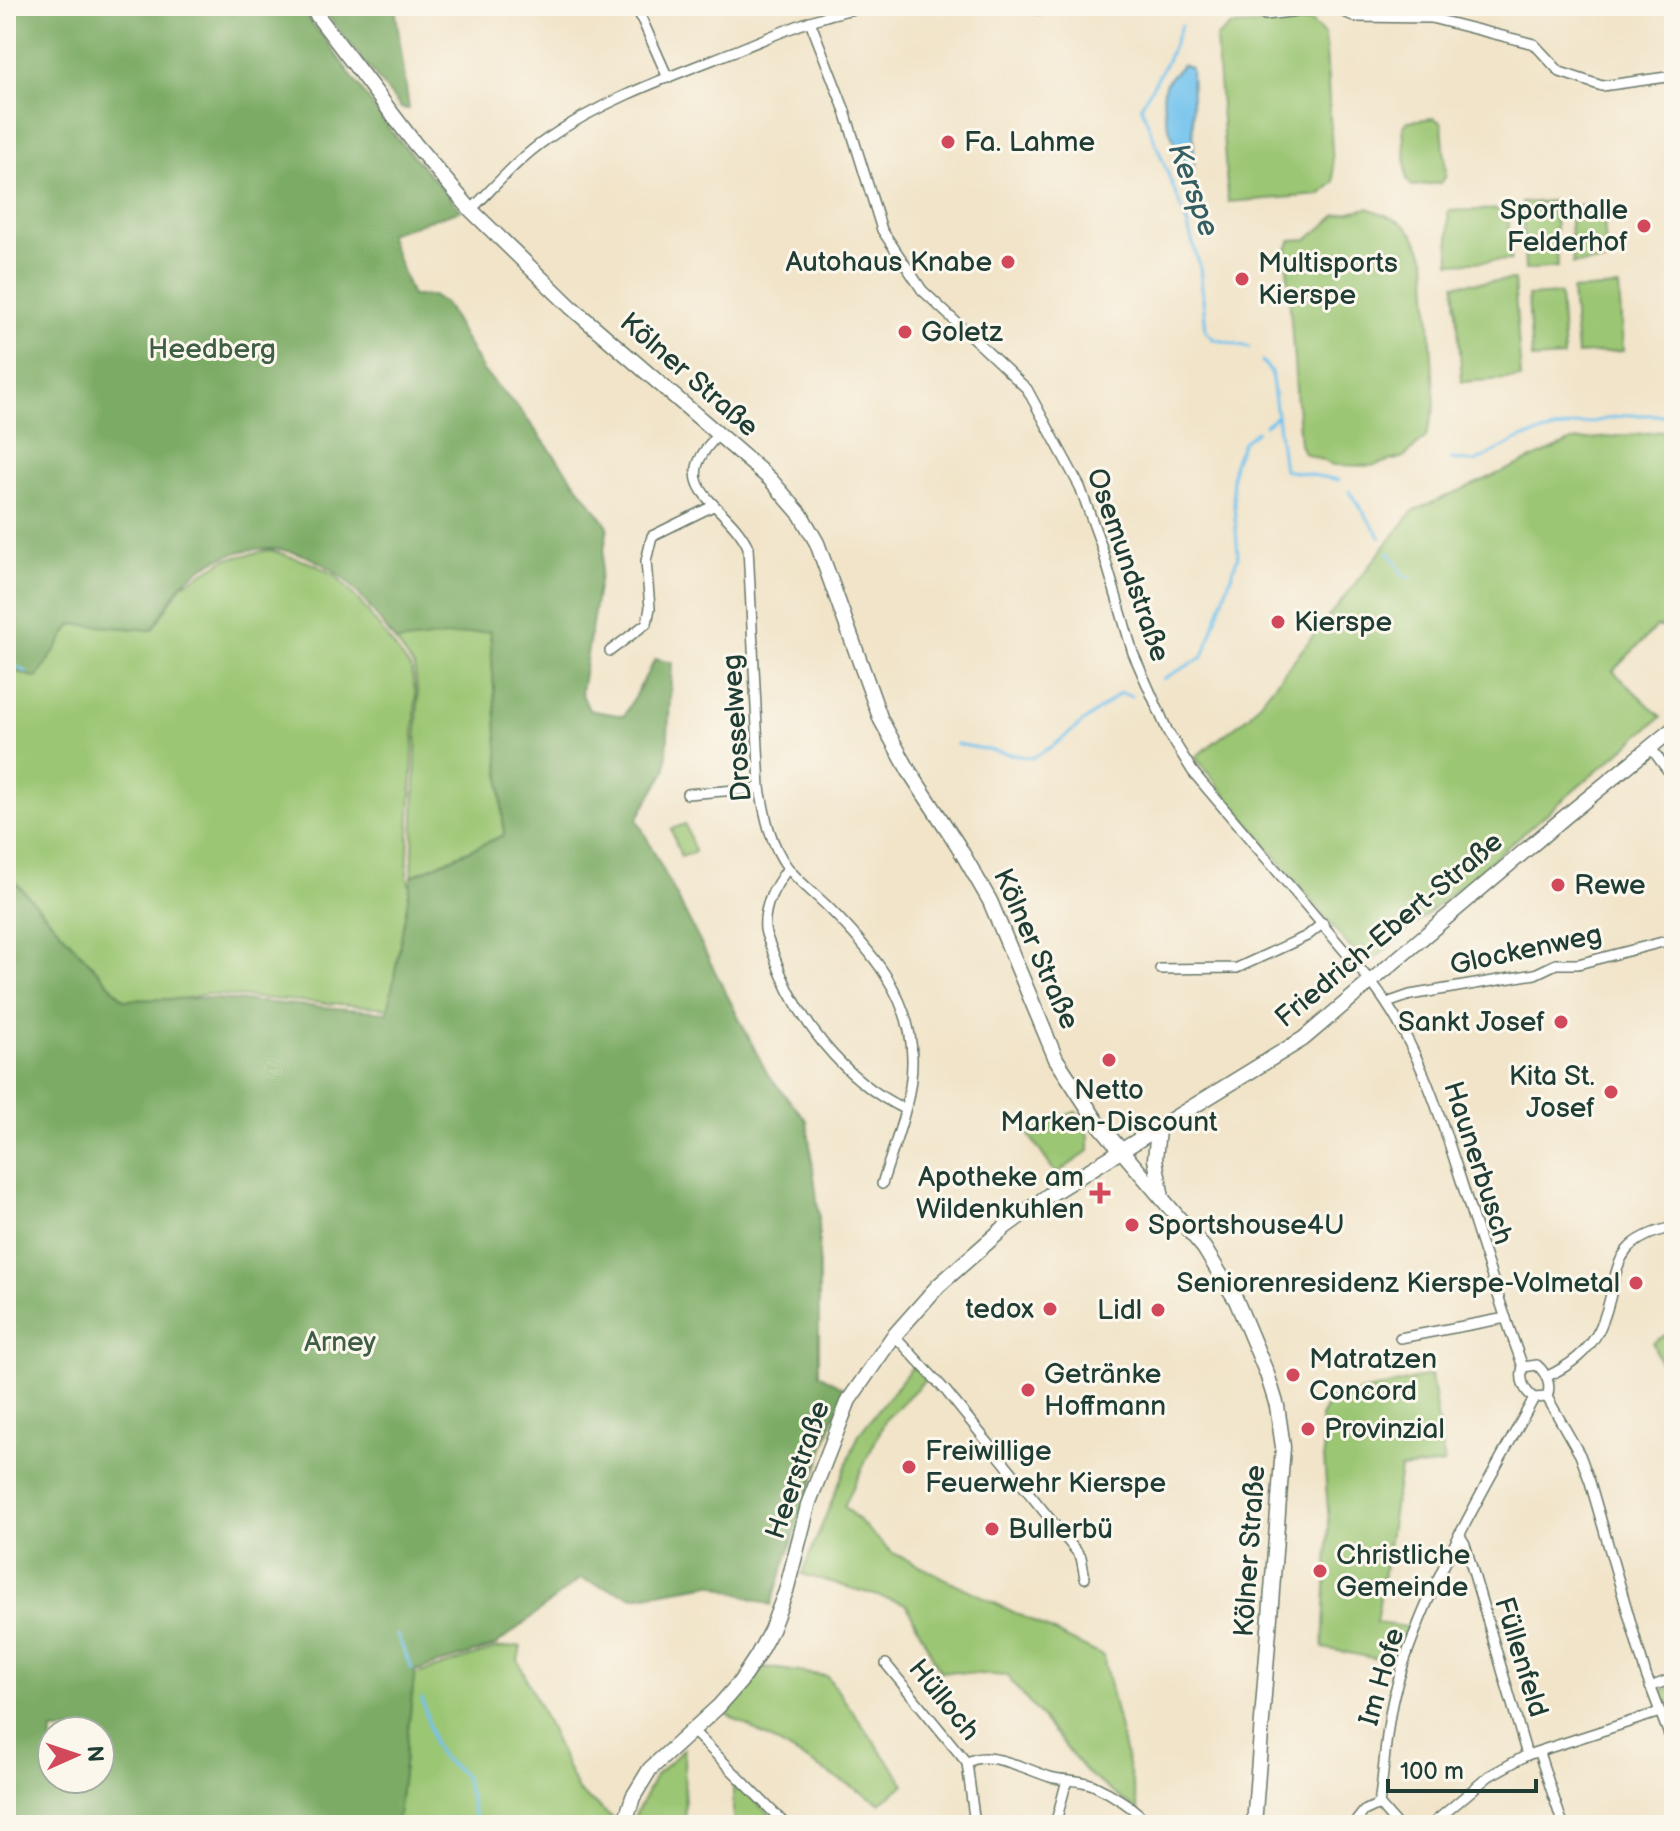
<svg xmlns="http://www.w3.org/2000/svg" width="1680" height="1831" font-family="'Balsamiq Sans',sans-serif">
<rect width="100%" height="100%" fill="#fbf7ec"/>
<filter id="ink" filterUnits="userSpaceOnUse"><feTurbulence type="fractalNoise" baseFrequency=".0125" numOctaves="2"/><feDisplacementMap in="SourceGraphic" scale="16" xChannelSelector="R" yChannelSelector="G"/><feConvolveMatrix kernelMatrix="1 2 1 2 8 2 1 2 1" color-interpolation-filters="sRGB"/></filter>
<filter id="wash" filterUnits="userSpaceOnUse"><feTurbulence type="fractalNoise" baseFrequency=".006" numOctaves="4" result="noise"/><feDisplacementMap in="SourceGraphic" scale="32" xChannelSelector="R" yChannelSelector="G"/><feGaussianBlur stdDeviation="1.8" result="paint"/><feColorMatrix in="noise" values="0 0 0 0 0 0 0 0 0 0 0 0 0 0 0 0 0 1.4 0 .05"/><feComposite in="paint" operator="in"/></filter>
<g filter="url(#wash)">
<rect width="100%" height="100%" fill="#f1e4c9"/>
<!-- green -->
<g fill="#9bc673" stroke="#5d8254" stroke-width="2">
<polygon points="1311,22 1325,35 1334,182 1320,195 1228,202 1216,38 1230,26"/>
<polygon points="1434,118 1442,123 1446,176 1440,183 1412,186 1407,180 1403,127 1408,121"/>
<polygon points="1554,201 1558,267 1525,270 1522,203"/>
<polygon points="1603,204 1607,262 1573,264 1569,207"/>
<path d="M 1368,208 C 1402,222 1411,222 1426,259 L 1435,407 L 1426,437 L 1404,457 L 1371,466 L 1333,465 L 1304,453 L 1300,444 L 1286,252 L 1291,240 L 1308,239 L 1337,215 Z"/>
<polygon points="1508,209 1511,260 1450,263 1448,211"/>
<polygon points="1514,280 1521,378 1462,382 1455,284"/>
<polygon points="1619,287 1623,351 1577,354 1572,290"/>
<polygon points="1560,294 1564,357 1532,359 1528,296"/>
<polygon points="1674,430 1674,631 1657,626 1613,671 1661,717 1373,960 1351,949 1195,757 1249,716 1413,511 1572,441"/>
<polygon points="270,550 314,564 335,575 360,602 411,669 416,696 407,876 410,887 389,1008 206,994 183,999 124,1000 6,872 6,668 37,678 72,624 152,630 182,585 226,559"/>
<polygon points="490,630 504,835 412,876 418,696 414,667 396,642"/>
<polygon points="685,824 695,852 681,857 671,829"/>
<polygon points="1076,1112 1089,1136 1089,1151 1056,1174 1025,1129"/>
<polygon points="1674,1329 1674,1403 1653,1343"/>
<polygon points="913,1366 926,1379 886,1419 844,1506 891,1552 1103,1656 1139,1812 1086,1772 1007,1676 940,1671 906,1604 802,1574 859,1434"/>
<polygon points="1431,1375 1444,1464 1400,1469 1376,1623 1407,1627 1394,1662 1323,1648 1329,1525 1321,1417 1330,1400"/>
<polygon points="518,1646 521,1647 518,1660 578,1791 613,1818 612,1825 397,1825 414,1675 495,1649"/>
<polygon points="764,1667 827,1676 905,1784 880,1803 725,1713"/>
<polygon points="1674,1686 1674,1735 1658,1692"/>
<polygon points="684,1749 685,1825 630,1825 655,1776"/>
<polygon points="733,1778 780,1825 733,1825"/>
</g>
<!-- forest -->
<g fill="#7cab65" stroke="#4e744c" stroke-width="2" fill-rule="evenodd">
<path d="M 6,6 L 298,6 L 325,39 L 391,131 L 461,210 L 388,234 L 412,296 L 432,296 L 446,305 L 483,371 L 520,410 L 608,526 L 581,692 L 589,710 L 624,716 L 655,659 L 672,663 L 666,770 L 637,819 L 768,1075 L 807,1121 L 819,1215 L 819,1374 L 844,1388 L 771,1605 L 711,1584 L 634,1597 L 580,1579 L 495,1646 L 415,1671 L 397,1825 L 6,1825 L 6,872 L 124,1000 L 206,998 L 388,1012 L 412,876 L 504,835 L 490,631 L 396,642 C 378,620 359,589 335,572 C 287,538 232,542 187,579 C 173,591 163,615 152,630 L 72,624 L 37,678 L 6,668 ZM 52,1731 L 100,1731 L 100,1779 L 52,1779 Z"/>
<polygon points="320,6 395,6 409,109 401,108"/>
</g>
<!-- water -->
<path fill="#72c2ed" stroke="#488090" stroke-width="2" d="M 1182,65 L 1191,68 L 1194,160 L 1192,178 C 1179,157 1157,109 1165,85 C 1168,78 1177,71 1182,65 Z"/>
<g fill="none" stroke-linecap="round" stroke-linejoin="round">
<!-- stream -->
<g stroke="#72c2ed" stroke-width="3">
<polyline points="1195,11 1196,6"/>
<polyline points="1181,26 1167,61 1141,106 1185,217 1200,267 1206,331 1213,339 1249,347"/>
<polyline points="1262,361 1271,372 1277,416 1265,425"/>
<polyline points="1277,416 1284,470 1339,480"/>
<polyline points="1451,459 1475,462 1521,438 1571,426 1628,415 1674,415"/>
<polyline points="1349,491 1381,538"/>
<polyline points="1389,552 1404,576 1411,577"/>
<polyline points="6,662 27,672"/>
<polyline points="1163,679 1203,657 1238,556 1232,478 1234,463 1243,442 1257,431"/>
<polyline points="957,744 1032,758 1053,746 1120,693 1131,696"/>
<polyline points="397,1635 412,1669"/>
<polyline points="422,1699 434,1744 441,1757 464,1775 477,1825"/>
</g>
</g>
</g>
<g filter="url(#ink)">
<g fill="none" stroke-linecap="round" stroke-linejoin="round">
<!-- street casing -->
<g stroke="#687768" stroke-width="12">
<g id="street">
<polyline points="636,6 668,78"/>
<polyline points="960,6 1054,10 1091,6"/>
<polyline points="1235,6 1265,15 1331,7 1356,17 1431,18 1534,44 1560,72 1602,86 1674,76"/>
<path d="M 810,21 L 845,111 L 882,230 L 922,290 L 1027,389 L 1080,487 L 1101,545 L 1133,653 L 1168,732 L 1193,772 L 1371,982 C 1420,1045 1441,1118 1465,1193 C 1483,1251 1502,1309 1523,1367 C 1519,1379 1524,1391 1534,1398 L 1547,1397 C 1552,1385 1546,1373 1537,1365 L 1523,1367"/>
<path d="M 471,210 C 495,186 519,158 547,139 C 603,100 671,76 735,51 C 780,33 825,11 874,6"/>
<path d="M 718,435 C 663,490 727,501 748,547 L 760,788 C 765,816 770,844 788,868 C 799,882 815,894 828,907 C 869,948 912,997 912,1058 C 913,1101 894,1144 882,1184"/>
<polyline points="610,651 647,623 650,608 646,561 652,536 713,506"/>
<polyline points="1651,748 1674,779"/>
<polyline points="687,794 760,788"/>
<path d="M 788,868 C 775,886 763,905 765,929 C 766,937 771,946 773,953 C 795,1018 843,1079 904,1109"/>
<polyline points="1160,969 1237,968 1307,936 1323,923"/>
<polyline points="1387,1003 1410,995 1535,974 1556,964 1578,964 1674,939"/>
<polyline points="894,1335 946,1391 1081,1557 1085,1578"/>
<polyline points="1400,1338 1506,1318"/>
<path d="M 1546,1377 C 1569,1366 1589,1352 1600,1328 C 1623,1279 1602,1242 1674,1227"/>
<polyline points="1547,1397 1580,1455 1590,1482 1646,1675 1674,1748"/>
<polyline points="1459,1534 1465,1544 1527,1755 1660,1712"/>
<polyline points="886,1664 967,1763"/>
<polyline points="1650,1687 1674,1678"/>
<polyline points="693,1731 786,1825"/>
<polyline points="1539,1753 1563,1825"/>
<polyline points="1379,1804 1397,1825"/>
<path d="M 975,1825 L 967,1763 C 987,1748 1030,1771 1050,1777 C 1064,1781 1080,1779 1093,1785 C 1111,1793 1137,1809 1149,1825"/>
<polyline points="1055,1825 1067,1780"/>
<path d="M 1353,1825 L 1364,1811 L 1379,1804 C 1385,1767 1385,1731 1394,1695 C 1423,1590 1482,1493 1534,1398"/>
<polyline points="1431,1825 1489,1776 1527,1755"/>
</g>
</g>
<!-- secondary casing -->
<g stroke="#687768" stroke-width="17">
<polyline id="secondary" points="624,1825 633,1797 650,1769 719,1706 740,1682 757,1656 771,1630 786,1591 809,1502 849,1400 892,1338 938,1286 1005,1227 1049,1195 1303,1039 1566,816 1674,728"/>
</g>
<!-- primary casing -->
<g stroke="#687768" stroke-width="17">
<g id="primary">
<polyline points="310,6 415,144 471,210 571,307 770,479 801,515 817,543 881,720 909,771 957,844 990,901 1056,1059 1098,1123 1204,1248 1236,1300 1267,1374 1277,1406 1283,1447 1254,1825"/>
<polyline points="1158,1130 1155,1159 1162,1198"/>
</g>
</g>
<!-- street -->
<use href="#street" stroke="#fff" stroke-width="9"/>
<!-- secondary -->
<use href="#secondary" stroke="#fff" stroke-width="14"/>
<!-- primary -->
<use href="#primary" stroke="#fff" stroke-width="14"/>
</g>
</g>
<!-- markers -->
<g fill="#d1495b" stroke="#fbf7ec" stroke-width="3">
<circle cx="948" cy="142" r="8"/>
<circle cx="1644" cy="226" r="8"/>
<circle cx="1008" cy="262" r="8"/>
<circle cx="1242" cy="279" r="8"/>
<circle cx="905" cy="332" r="8"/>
<circle cx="1278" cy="622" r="8"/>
<circle cx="1558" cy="885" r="8"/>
<circle cx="1561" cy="1022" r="8"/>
<circle cx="1109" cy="1060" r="8"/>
<circle cx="1611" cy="1092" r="8"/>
<path d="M1096 1181h8v8h8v8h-8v8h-8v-8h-8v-8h8z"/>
<circle cx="1132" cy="1225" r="8"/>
<circle cx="1636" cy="1283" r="8"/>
<circle cx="1050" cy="1309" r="8"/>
<circle cx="1158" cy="1310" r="8"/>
<circle cx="1293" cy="1375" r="8"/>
<circle cx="1028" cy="1390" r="8"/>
<circle cx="1308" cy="1429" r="8"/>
<circle cx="909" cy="1467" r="8"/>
<circle cx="992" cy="1529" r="8"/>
<circle cx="1320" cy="1571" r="8"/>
</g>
<g text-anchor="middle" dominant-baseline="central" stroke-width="6" stroke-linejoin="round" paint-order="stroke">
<!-- poi labels -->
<g font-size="28" fill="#1f3d34" stroke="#fbf7ec" text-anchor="start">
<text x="964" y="142">Fa. Lahme</text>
<text x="1628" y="210" text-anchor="end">Sporthalle<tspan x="1628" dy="32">Felderhof</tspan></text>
<text x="992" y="262" text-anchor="end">Autohaus Knabe</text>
<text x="1258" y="263">Multisports<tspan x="1258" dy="32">Kierspe</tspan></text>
<text x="921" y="332">Goletz</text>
<text x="1294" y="622">Kierspe</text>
<text x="1574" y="885">Rewe</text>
<text x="1545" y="1022" text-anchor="end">Sankt Josef</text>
<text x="1595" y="1076" text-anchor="end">Kita St.<tspan x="1595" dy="32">Josef</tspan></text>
<text x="1109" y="1090" text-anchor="middle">Netto<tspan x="1109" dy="32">Marken-Discount</tspan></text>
<text x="1084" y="1177" text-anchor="end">Apotheke am<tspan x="1084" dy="32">Wildenkuhlen</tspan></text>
<text x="1148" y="1225">Sportshouse4U</text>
<text x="1620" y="1283" text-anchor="end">Seniorenresidenz Kierspe-Volmetal</text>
<text x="1034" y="1309" text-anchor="end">tedox</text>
<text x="1142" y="1310" text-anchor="end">Lidl</text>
<text x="1309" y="1359">Matratzen<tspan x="1309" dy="32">Concord</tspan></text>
<text x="1044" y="1374">Getränke<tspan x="1044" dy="32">Hoffmann</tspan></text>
<text x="1324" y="1429">Provinzial</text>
<text x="925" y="1451">Freiwillige<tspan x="925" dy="32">Feuerwehr Kierspe</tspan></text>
<text x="1008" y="1529">Bullerbü</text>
<text x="1336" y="1555">Christliche<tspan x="1336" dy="32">Gemeinde</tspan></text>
</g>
<!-- park labels -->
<g font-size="28" fill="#3e5f44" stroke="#fbf7ec">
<text x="212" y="349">Heedberg</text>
<text x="340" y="1342">Arney</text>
</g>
<!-- street labels -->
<g font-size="28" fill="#1f3d34" stroke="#fbf7ec">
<text transform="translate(689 375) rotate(41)">Kölner Straße</text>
<text transform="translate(1128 565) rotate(71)">Osemundstraße</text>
<text transform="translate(737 728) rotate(-94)">Drosselweg</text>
<text transform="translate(1389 930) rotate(-40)">Friedrich-Ebert-Straße</text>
<text transform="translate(1036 949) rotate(66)">Kölner Straße</text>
<text transform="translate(1526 950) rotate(-12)">Glockenweg</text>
<text transform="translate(1478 1163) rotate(72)">Haunerbusch</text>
<text transform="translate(798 1470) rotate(-71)">Heerstraße</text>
<text transform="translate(1250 1551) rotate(-86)">Kölner Straße</text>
<text transform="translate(1521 1657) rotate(73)">Füllenfeld</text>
<text transform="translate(1382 1677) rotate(-74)">Im Hofe</text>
<text transform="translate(944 1700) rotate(51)">Hülloch</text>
</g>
<!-- water labels -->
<g font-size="30" font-style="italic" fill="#345e62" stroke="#fbf7ec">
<text transform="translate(1193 190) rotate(70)">Kerspe</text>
</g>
</g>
<!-- margin -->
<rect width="1680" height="1831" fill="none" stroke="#fbf7ec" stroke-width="32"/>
<!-- north arrow -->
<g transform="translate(76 1755) rotate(87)"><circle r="38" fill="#fbf7ec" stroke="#a3ada2" stroke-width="2"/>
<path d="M0-6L14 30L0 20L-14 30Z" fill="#d1495b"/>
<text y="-12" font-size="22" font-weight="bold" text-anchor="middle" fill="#1f3d34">N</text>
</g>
<!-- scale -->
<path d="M1388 1779v12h148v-12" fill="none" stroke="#1f3d34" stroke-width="4"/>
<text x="1400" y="1779" font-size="24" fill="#1f3d34" stroke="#fbf7ec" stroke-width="6" paint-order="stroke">100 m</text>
</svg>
